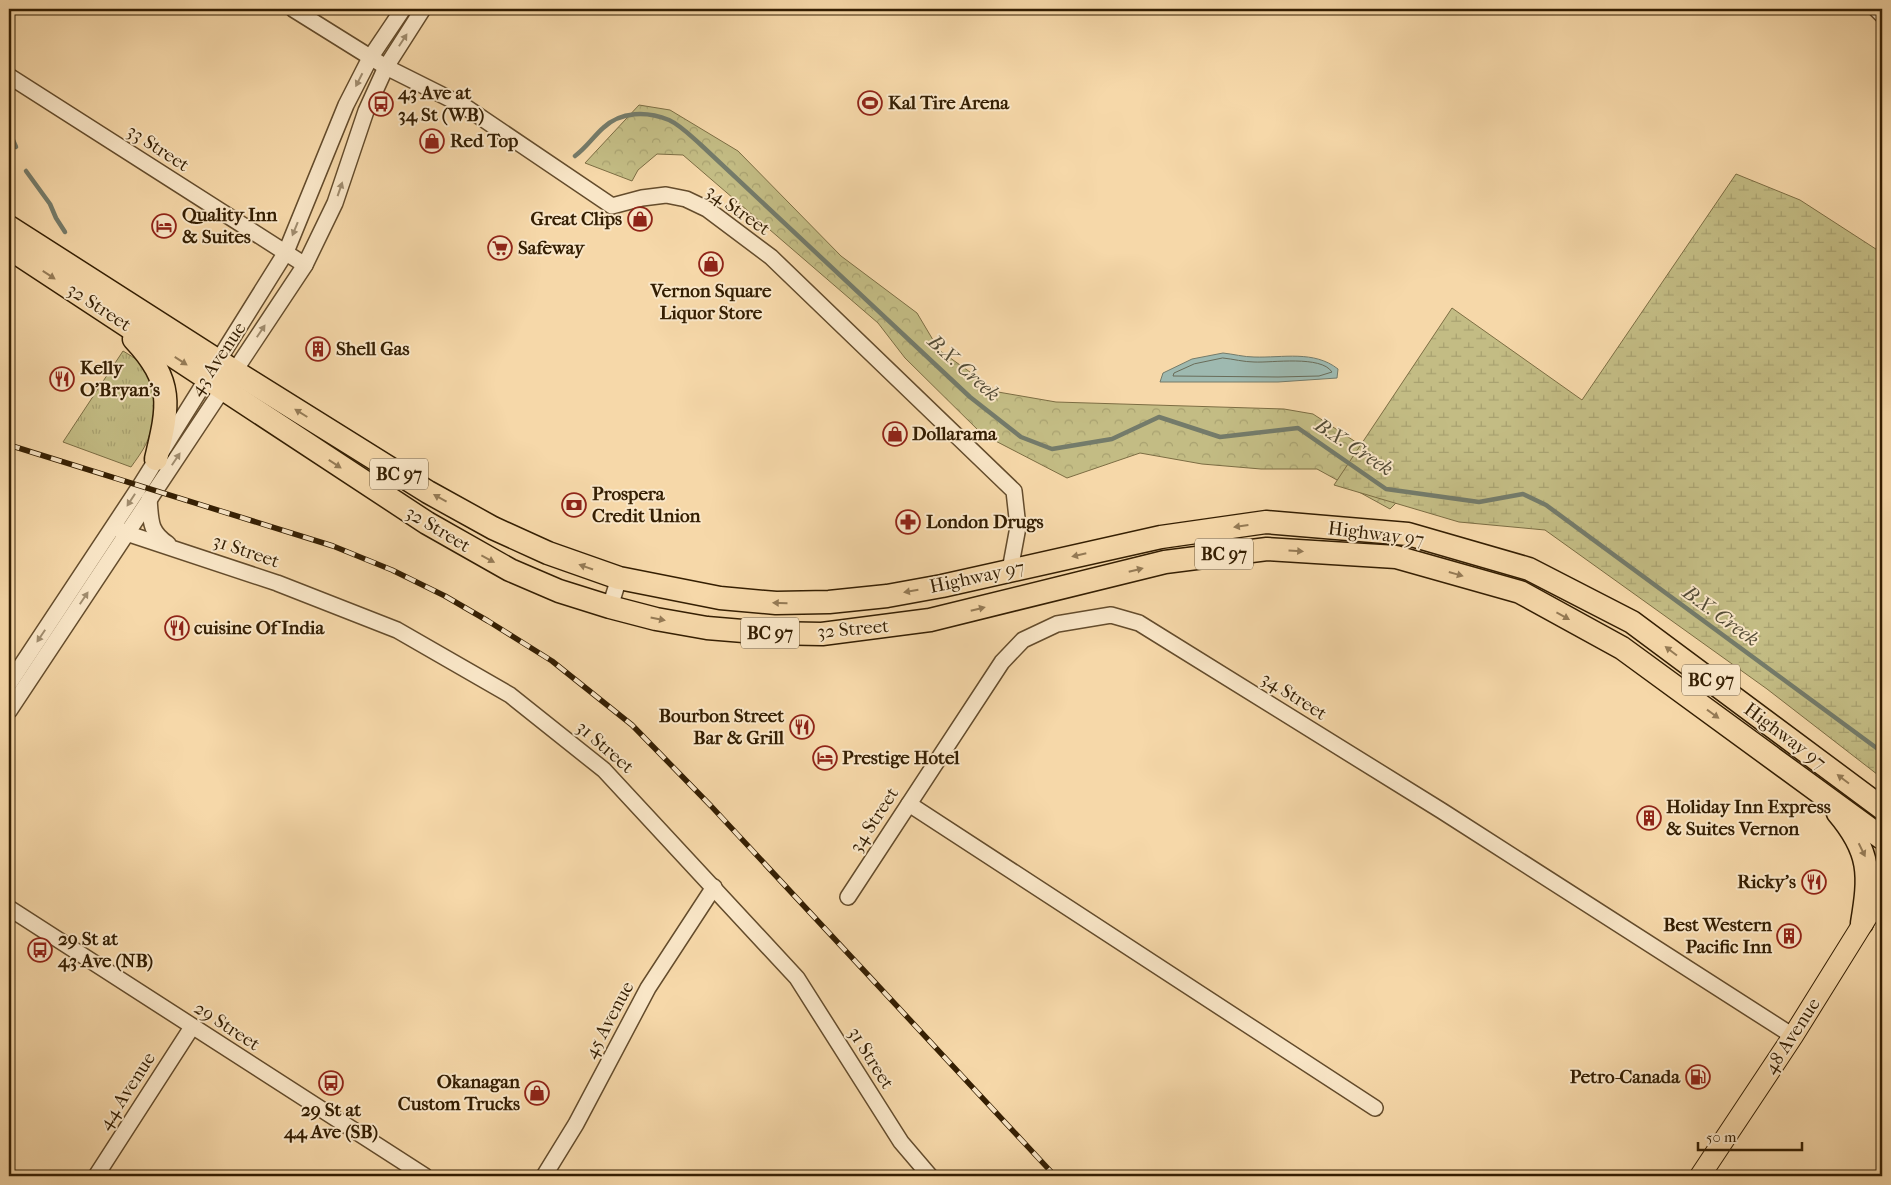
<svg xmlns="http://www.w3.org/2000/svg" width="1891" height="1185" font-family="'IM FELL French Canon',serif">
<defs>
<pattern id="grass-tufts" width="24" height="20" patternUnits="userSpaceOnUse" patternTransform="scale(1.25)"><rect width="24" height="20" fill="#c3bc84"/><path d="M3 7l-1-3M5 7V3M7 7l1-3M15 17l-1-3M17 17v-4M19 17l1-3" fill="none" stroke="#a8a170"/></pattern>
<pattern id="forest-crowns" width="20" height="18" patternUnits="userSpaceOnUse" patternTransform="scale(1.25)"><rect width="20" height="18" fill="#c3bc84"/><path d="M2 6a3 3 0 1 1 6 0M12 15a3 3 0 1 1 6 0" fill="none" stroke="#a8a170"/></pattern>
<pattern id="wetland-marsh" width="20" height="14" patternUnits="userSpaceOnUse" patternTransform="scale(1.25)"><rect width="20" height="14" fill="#c3bc84"/><path d="M1 5h8M5 5V1M11 12h8M15 12V8" fill="none" stroke="#a8a170"/></pattern>
</defs>
<rect width="100%" height="100%" fill="#f6d8a9"/>
<filter id="stains"><feTurbulence type="fractalNoise" baseFrequency=".004" numOctaves="4"/><feColorMatrix values="0 0 0 0 .2 0 0 0 0 .09 0 0 0 0 .02 0 0 0 .5 -.17"/></filter>
<radialGradient id="worn" r=".72"><stop offset=".6" stop-color="#630" stop-opacity="0"/><stop offset="1" stop-color="#630" stop-opacity=".3"/></radialGradient>
<!-- grass -->
<path fill="url(#grass-tufts)" stroke="#7c6d43" d="M 123,351 C 128,354 135,358 139,362 C 159,382 157,420 146,444 C 142,452 136,460 131,467 L 63,442 Z"/>
<!-- forest -->
<polygon fill="url(#forest-crowns)" stroke="#7c6d43" points="639,105 670,110 738,151 841,256 917,313 939,350 998,392 1056,402 1284,409 1313,414 1417,482 1390,509 1317,469 1261,469 1202,464 1140,453 1067,478 982,434 905,358 878,323 683,155 657,154 638,170 632,181 585,163"/>
<!-- wetland -->
<polygon fill="url(#wetland-marsh)" stroke="#7c6d43" points="1736,174 1800,200 1882,253 1882,778 1767,689 1545,530 1459,522 1334,485 1452,308 1582,400"/>
<!-- water -->
<path fill="#9eb9b0" stroke="#747b6a" d="M 1223,353 C 1233,354 1244,357 1254,357 C 1283,358 1314,350 1338,369 L 1337,378 L 1278,382 L 1160,382 L 1163,373 L 1192,359 Z"/>
<g fill="none" stroke-linecap="round" stroke-linejoin="round">
<!-- shore -->
<path stroke="#696c59" stroke-width="1" d="M 1223,358 C 1233,359 1244,362 1254,362 C 1272,363 1321,355 1332,372 L 1319,376 L 1278,377 L 1173,376 L 1174,373 L 1194,364 Z"/>
<!-- stream -->
<g stroke="#747b6a" stroke-width="4.5">
<polyline points="9,131 16,147"/>
<path d="M 575,156 C 587,147 593,137 603,128 C 621,111 647,111 669,120 C 680,125 691,136 700,144 L 970,397 L 1021,437 L 1052,449 L 1112,439 L 1159,417 L 1220,437 L 1298,428 L 1386,489 L 1479,502 L 1523,494 L 1546,505 L 1882,752"/>
<polyline points="26,171 50,204 56,218 65,232"/>
</g>
<!-- minor casing -->
<g stroke="#644c2c" stroke-width="18">
<g id="minor">
<polyline points="293,9 386,67 464,106 612,206 642,198 666,195 686,199 707,209 771,257 1014,491 1018,527 1010,570"/>
<polyline points="1876,9 1882,15"/>
<polyline points="9,76 305,265"/>
<path d="M 149,499 C 151,521 149,531 168,544"/>
<polyline points="114,527 126,533 277,583 397,630 510,695 604,770 797,978 901,1142 930,1176"/>
<polyline points="610,607 619,578"/>
<polyline points="9,684 140,486 286,252 346,105 370,58 403,9"/>
<polyline points="9,711 305,265 335,203 366,111 386,67 423,9"/>
<polyline points="909,804 1375,1108"/>
<polyline points="848,897 1002,662 1023,640 1057,624 1111,615 1139,623 1442,811 1793,1036"/>
<polyline points="9,908 425,1176"/>
<polyline points="96,1176 192,1027"/>
<polyline points="544,1176 576,1124 648,988 714,887"/>
</g>
</g>
<!-- major casing -->
<g stroke="#341e02" stroke-width="22">
<polyline id="major" points="1700,1176 1793,1036 1882,893"/>
</g>
<!-- highway casing -->
<g stroke="#341e02" stroke-width="25">
<g id="highway">
<polyline points="9,227 234,371 428,492 493,528 548,553 619,578 720,598 776,603 829,602 887,596 942,586 1161,537 1266,522 1408,534 1529,569 1632,622 1882,808"/>
<polyline points="9,248 427,523 510,570 559,591 610,607 656,619 707,628 767,633 822,634 930,620 1165,562 1267,549 1396,557 1520,592 1622,648 1882,838"/>
<path d="M 134,339 C 174,382 169,405 156,459"/>
<path d="M 1838,813 C 1871,852 1870,875 1862,923"/>
</g>
</g>
<!-- minor -->
<use href="#minor" stroke="#f9e6c7" stroke-width="15"/>
<!-- major -->
<use href="#major" stroke="#f6d8a9" stroke-width="20"/>
<!-- highway -->
<use href="#highway" stroke="#f6d8a9" stroke-width="22"/>
<!-- rail casing -->
<g stroke="#341e02" stroke-width="5.5">
<polyline id="rail" points="9,445 333,546 392,570 445,596 488,621 552,661 632,725 711,806 1055,1176"/>
</g>
<!-- rail -->
<use href="#rail" stroke="#f9e6c7" stroke-width="4" stroke-dasharray="11" stroke-linecap="butt"/>
</g>
<!-- one-way arrows -->
<defs><path id="oneway-solid" d="M-6-.8H1V-3.2L6.5 0L1 3.2V.8H-6Z" transform="scale(1.25)"/></defs>
<g fill="#a08c6e">
<use href="#oneway-solid" transform="translate(403 40) rotate(-57)"/>
<use href="#oneway-solid" transform="translate(359 80) rotate(117)"/>
<use href="#oneway-solid" transform="translate(340 189) rotate(-71)"/>
<use href="#oneway-solid" transform="translate(295 229) rotate(112)"/>
<use href="#oneway-solid" transform="translate(261 331) rotate(-56)"/>
<use href="#oneway-solid" transform="translate(176 459) rotate(-56)"/>
<use href="#oneway-solid" transform="translate(131 500) rotate(123)"/>
<use href="#oneway-solid" transform="translate(84 598) rotate(-56)"/>
<use href="#oneway-solid" transform="translate(41 636) rotate(124)"/>
</g>
<g fill="#957b56">
<use href="#oneway-solid" transform="translate(49 275) rotate(33)"/>
<use href="#oneway-solid" transform="translate(181 361) rotate(33)"/>
<use href="#oneway-solid" transform="translate(301 413) rotate(-148)"/>
<use href="#oneway-solid" transform="translate(335 464) rotate(33)"/>
<use href="#oneway-solid" transform="translate(440 498) rotate(-151)"/>
<use href="#oneway-solid" transform="translate(1241 526) rotate(172)"/>
<use href="#oneway-solid" transform="translate(1296 551) rotate(4)"/>
<use href="#oneway-solid" transform="translate(1079 555) rotate(167)"/>
<use href="#oneway-solid" transform="translate(488 559) rotate(28)"/>
<use href="#oneway-solid" transform="translate(586 567) rotate(-161)"/>
<use href="#oneway-solid" transform="translate(1136 570) rotate(-14)"/>
<use href="#oneway-solid" transform="translate(1456 574) rotate(16)"/>
<use href="#oneway-solid" transform="translate(911 591) rotate(170)"/>
<use href="#oneway-solid" transform="translate(780 603) rotate(-179)"/>
<use href="#oneway-solid" transform="translate(978 609) rotate(-14)"/>
<use href="#oneway-solid" transform="translate(1563 616) rotate(29)"/>
<use href="#oneway-solid" transform="translate(658 619) rotate(11)"/>
<use href="#oneway-solid" transform="translate(1671 651) rotate(-143)"/>
<use href="#oneway-solid" transform="translate(1713 714) rotate(36)"/>
<use href="#oneway-solid" transform="translate(1843 779) rotate(-143)"/>
<use href="#oneway-solid" transform="translate(1862 850) rotate(64)"/>
</g>
<!-- icons -->
<defs>
<g id="stadium-ring" transform="scale(1.25)"><circle r="9.5" fill="#f9e6c7" stroke="#8f2418" stroke-width="1.5"/><path d="M0-5a6.5 5 0 1 0 0 10a6.5 5 0 1 0 0-10ZM-3.5-1.8h7v3.6h-7Z" fill="#8f2418"/></g>
<g id="bus-ring" transform="scale(1.25)"><circle r="9.5" fill="#f9e6c7" stroke="#8f2418" stroke-width="1.5"/><path d="M-5-6H5V4H4V6H2V4H-2V6H-4V4H-5ZM-3.5-4V0h7V-4ZM-3.5 1.2v1.5H-2V1.2ZM2 1.2v1.5H3.5V1.2Z" fill="#8f2418"/></g>
<g id="shop-ring" transform="scale(1.25)"><circle r="9.5" fill="#f9e6c7" stroke="#8f2418" stroke-width="1.5"/><path d="M-5-2.5h2.3a2.7 3.5 0 0 1 5.4 0H5L5.5 6h-11ZM-1.5-2.5h3a1.5 2.3 0 0 0-3 0Z" fill="#8f2418"/></g>
<g id="hotel-ring" transform="scale(1.25)"><circle r="9.5" fill="#f9e6c7" stroke="#8f2418" stroke-width="1.5"/><path d="M-6-4.5h1.5V1H6V5H4.5V3h-9V5H-6ZM-4 0a1.8 1.8 0 1 1 3.6 0ZM.5 0V-2.5h3Q6-2.5 6 0Z" fill="#8f2418"/></g>
<g id="supermarket-ring" transform="scale(1.25)"><circle r="9.5" fill="#f9e6c7" stroke="#8f2418" stroke-width="1.5"/><path d="M-6-5.5h2.5l.6 2H6L4.5 2H-2.5L-4.4-4H-6ZM-1.5 3.2a1.3 1.3 0 1 0 .1 0ZM3 3.2a1.3 1.3 0 1 0 .1 0Z" fill="#8f2418"/></g>
<g id="building-ring" transform="scale(1.25)"><circle r="9.5" fill="#f9e6c7" stroke="#8f2418" stroke-width="1.5"/><path d="M-4-6H4V6H1V3H-1V6H-4ZM-2.5-4.3h1.7v1.8h-1.7ZM.8-4.3h1.7v1.8H.8ZM-2.5-1h1.7V.8h-1.7ZM.8-1h1.7V.8H.8Z" fill="#8f2418"/></g>
<g id="restaurant-ring" transform="scale(1.25)"><circle r="9.5" fill="#f9e6c7" stroke="#8f2418" stroke-width="1.5"/><path d="M-5-6h1v4h1v-4h1v4h1v-4h1v5L-1.5 .5V6h-2V.5L-5-1ZM5-6V6H3V1.5H1.5Q1.5-4 5-6Z" fill="#8f2418"/></g>
<g id="bank-ring" transform="scale(1.25)"><circle r="9.5" fill="#f9e6c7" stroke="#8f2418" stroke-width="1.5"/><path d="M-6-4H6V4H-6ZM0-2.3a2.3 2.3 0 1 0 0 4.6a2.3 2.3 0 1 0 0-4.6Z" fill="#8f2418"/></g>
<g id="pharmacy-ring" transform="scale(1.25)"><circle r="9.5" fill="#f9e6c7" stroke="#8f2418" stroke-width="1.5"/><path d="M-2-6h4v4h4v4h-4v4h-4v-4h-4v-4h4Z" fill="#8f2418"/></g>
<g id="fuel-ring" transform="scale(1.25)"><circle r="9.5" fill="#f9e6c7" stroke="#8f2418" stroke-width="1.5"/><path d="M-5.5-6h7V0h2V4h1.3V-2.5L3-4.5l.8-.8L6-3V5H2.5V1h-1V6h-7ZM-4.2-4.7v3.2H.2V-4.7Z" fill="#8f2418"/></g>
</defs>
<g fill-rule="evenodd">
<use href="#stadium-ring" x="870" y="103"/>
<use href="#bus-ring" x="381" y="104"/>
<use href="#shop-ring" x="432" y="141"/>
<use href="#shop-ring" x="640" y="219"/>
<use href="#hotel-ring" x="164" y="226"/>
<use href="#supermarket-ring" x="500" y="248"/>
<use href="#shop-ring" x="711" y="264"/>
<use href="#building-ring" x="318" y="349"/>
<use href="#restaurant-ring" x="62" y="379"/>
<use href="#shop-ring" x="895" y="434"/>
<use href="#bank-ring" x="574" y="505"/>
<use href="#pharmacy-ring" x="908" y="522"/>
<use href="#restaurant-ring" x="177" y="628"/>
<use href="#restaurant-ring" x="802" y="727"/>
<use href="#hotel-ring" x="825" y="758"/>
<use href="#building-ring" x="1649" y="818"/>
<use href="#restaurant-ring" x="1814" y="882"/>
<use href="#building-ring" x="1789" y="936"/>
<use href="#bus-ring" x="40" y="950"/>
<use href="#fuel-ring" x="1698" y="1077"/>
<use href="#bus-ring" x="331" y="1083"/>
<use href="#shop-ring" x="537" y="1093"/>
</g>
<g text-anchor="middle" dominant-baseline="central" stroke-width="4" stroke-linejoin="round" paint-order="stroke">
<!-- shield labels -->
<g fill="#f9e6c7" stroke="#6f5a3d" stroke-width="1">
<rect x="370" y="458.5" width="58" height="31" rx="4"/>
<rect x="1195" y="538.5" width="58" height="31" rx="4"/>
<rect x="741" y="617.5" width="58" height="31" rx="4"/>
<rect x="1682" y="664.5" width="58" height="31" rx="4"/>
</g>
<g font-size="18" font-weight="bold" fill="#341e02">
<text x="399" y="474">BC 97</text>
<text x="1224" y="554">BC 97</text>
<text x="770" y="633">BC 97</text>
<text x="1711" y="680">BC 97</text>
</g>
<!-- poi labels -->
<g font-size="19" font-weight="bold" fill="#341e02" stroke="#f9e6c7" text-anchor="start">
<text x="398" y="93">43 Ave at<tspan x="398" dy="22">34 St (WB)</tspan></text>
<text x="888" y="103">Kal Tire Arena</text>
<text x="450" y="141">Red Top</text>
<text x="182" y="215">Quality Inn<tspan x="182" dy="22">&amp; Suites</tspan></text>
<text x="622" y="219" text-anchor="end">Great Clips</text>
<text x="518" y="248">Safeway</text>
<text x="711" y="291" text-anchor="middle">Vernon Square<tspan x="711" dy="22">Liquor Store</tspan></text>
<text x="336" y="349">Shell Gas</text>
<text x="80" y="368">Kelly<tspan x="80" dy="22">O'Bryan's</tspan></text>
<text x="912" y="434">Dollarama</text>
<text x="592" y="494">Prospera<tspan x="592" dy="22">Credit Union</tspan></text>
<text x="926" y="522">London Drugs</text>
<text x="194" y="628">cuisine Of India</text>
<text x="784" y="716" text-anchor="end">Bourbon Street<tspan x="784" dy="22">Bar &amp; Grill</tspan></text>
<text x="842" y="758">Prestige Hotel</text>
<text x="1666" y="807">Holiday Inn Express<tspan x="1666" dy="22">&amp; Suites Vernon</tspan></text>
<text x="1796" y="882" text-anchor="end">Ricky's</text>
<text x="1772" y="925" text-anchor="end">Best Western<tspan x="1772" dy="22">Pacific Inn</tspan></text>
<text x="58" y="939">29 St at<tspan x="58" dy="22">43 Ave (NB)</tspan></text>
<text x="1680" y="1077" text-anchor="end">Petro-Canada</text>
<text x="520" y="1082" text-anchor="end">Okanagan<tspan x="520" dy="22">Custom Trucks</tspan></text>
<text x="331" y="1110" text-anchor="middle">29 St at<tspan x="331" dy="22">44 Ave (SB)</tspan></text>
</g>
<!-- street labels -->
<g font-size="19" fill="#341e02" stroke="#f9e6c7">
<text transform="translate(158 148) rotate(33)">33 Street</text>
<text transform="translate(738 210) rotate(35)">34 Street</text>
<text transform="translate(99 307) rotate(33)">32 Street</text>
<text transform="translate(218 359) rotate(-56)">43 Avenue</text>
<text transform="translate(438 529) rotate(31)">32 Street</text>
<text transform="translate(1376 534) rotate(7)">Highway 97</text>
<text transform="translate(246 551) rotate(19)">31 Street</text>
<text transform="translate(977 577) rotate(-12)">Highway 97</text>
<text transform="translate(853 629) rotate(-5)">32 Street</text>
<text transform="translate(1294 696) rotate(32)">34 Street</text>
<text transform="translate(1785 736) rotate(37)">Highway 97</text>
<text transform="translate(605 747) rotate(41)">31 Street</text>
<text transform="translate(874 820) rotate(-57)">34 Street</text>
<text transform="translate(609 1020) rotate(-62)">45 Avenue</text>
<text transform="translate(227 1026) rotate(33)">29 Street</text>
<text transform="translate(1792 1036) rotate(-57)">48 Avenue</text>
<text transform="translate(871 1058) rotate(58)">31 Street</text>
<text transform="translate(127 1091) rotate(-57)">44 Avenue</text>
</g>
<!-- water labels -->
<g font-size="20" font-style="italic" fill="#544c36" stroke="#f9e6c7">
<text transform="translate(964 368) rotate(42)">B.X. Creek</text>
<text transform="translate(1354 447) rotate(33)">B.X. Creek</text>
<text transform="translate(1721 616) rotate(36)">B.X. Creek</text>
</g>
</g>
<!-- margin -->
<rect width="1891" height="1185" fill="none" stroke="#f6d8a9" stroke-width="30"/>
<rect x="10" y="10" width="1871" height="1165" fill="none" stroke="#341e02" stroke-width="2.5"/>
<rect x="15" y="15" width="1861" height="1155" fill="none" stroke="#341e02"/>
<!-- scale -->
<path d="M1698 1142v8h104v-8" fill="none" stroke="#341e02" stroke-width="2.5"/>
<text x="1706" y="1142" font-size="15" fill="#341e02" stroke="#f9e6c7" stroke-width="4" paint-order="stroke">50 m</text>
<rect width="100%" height="100%" filter="url(#stains)"/>
<rect width="100%" height="100%" fill="url(#worn)"/>
</svg>
